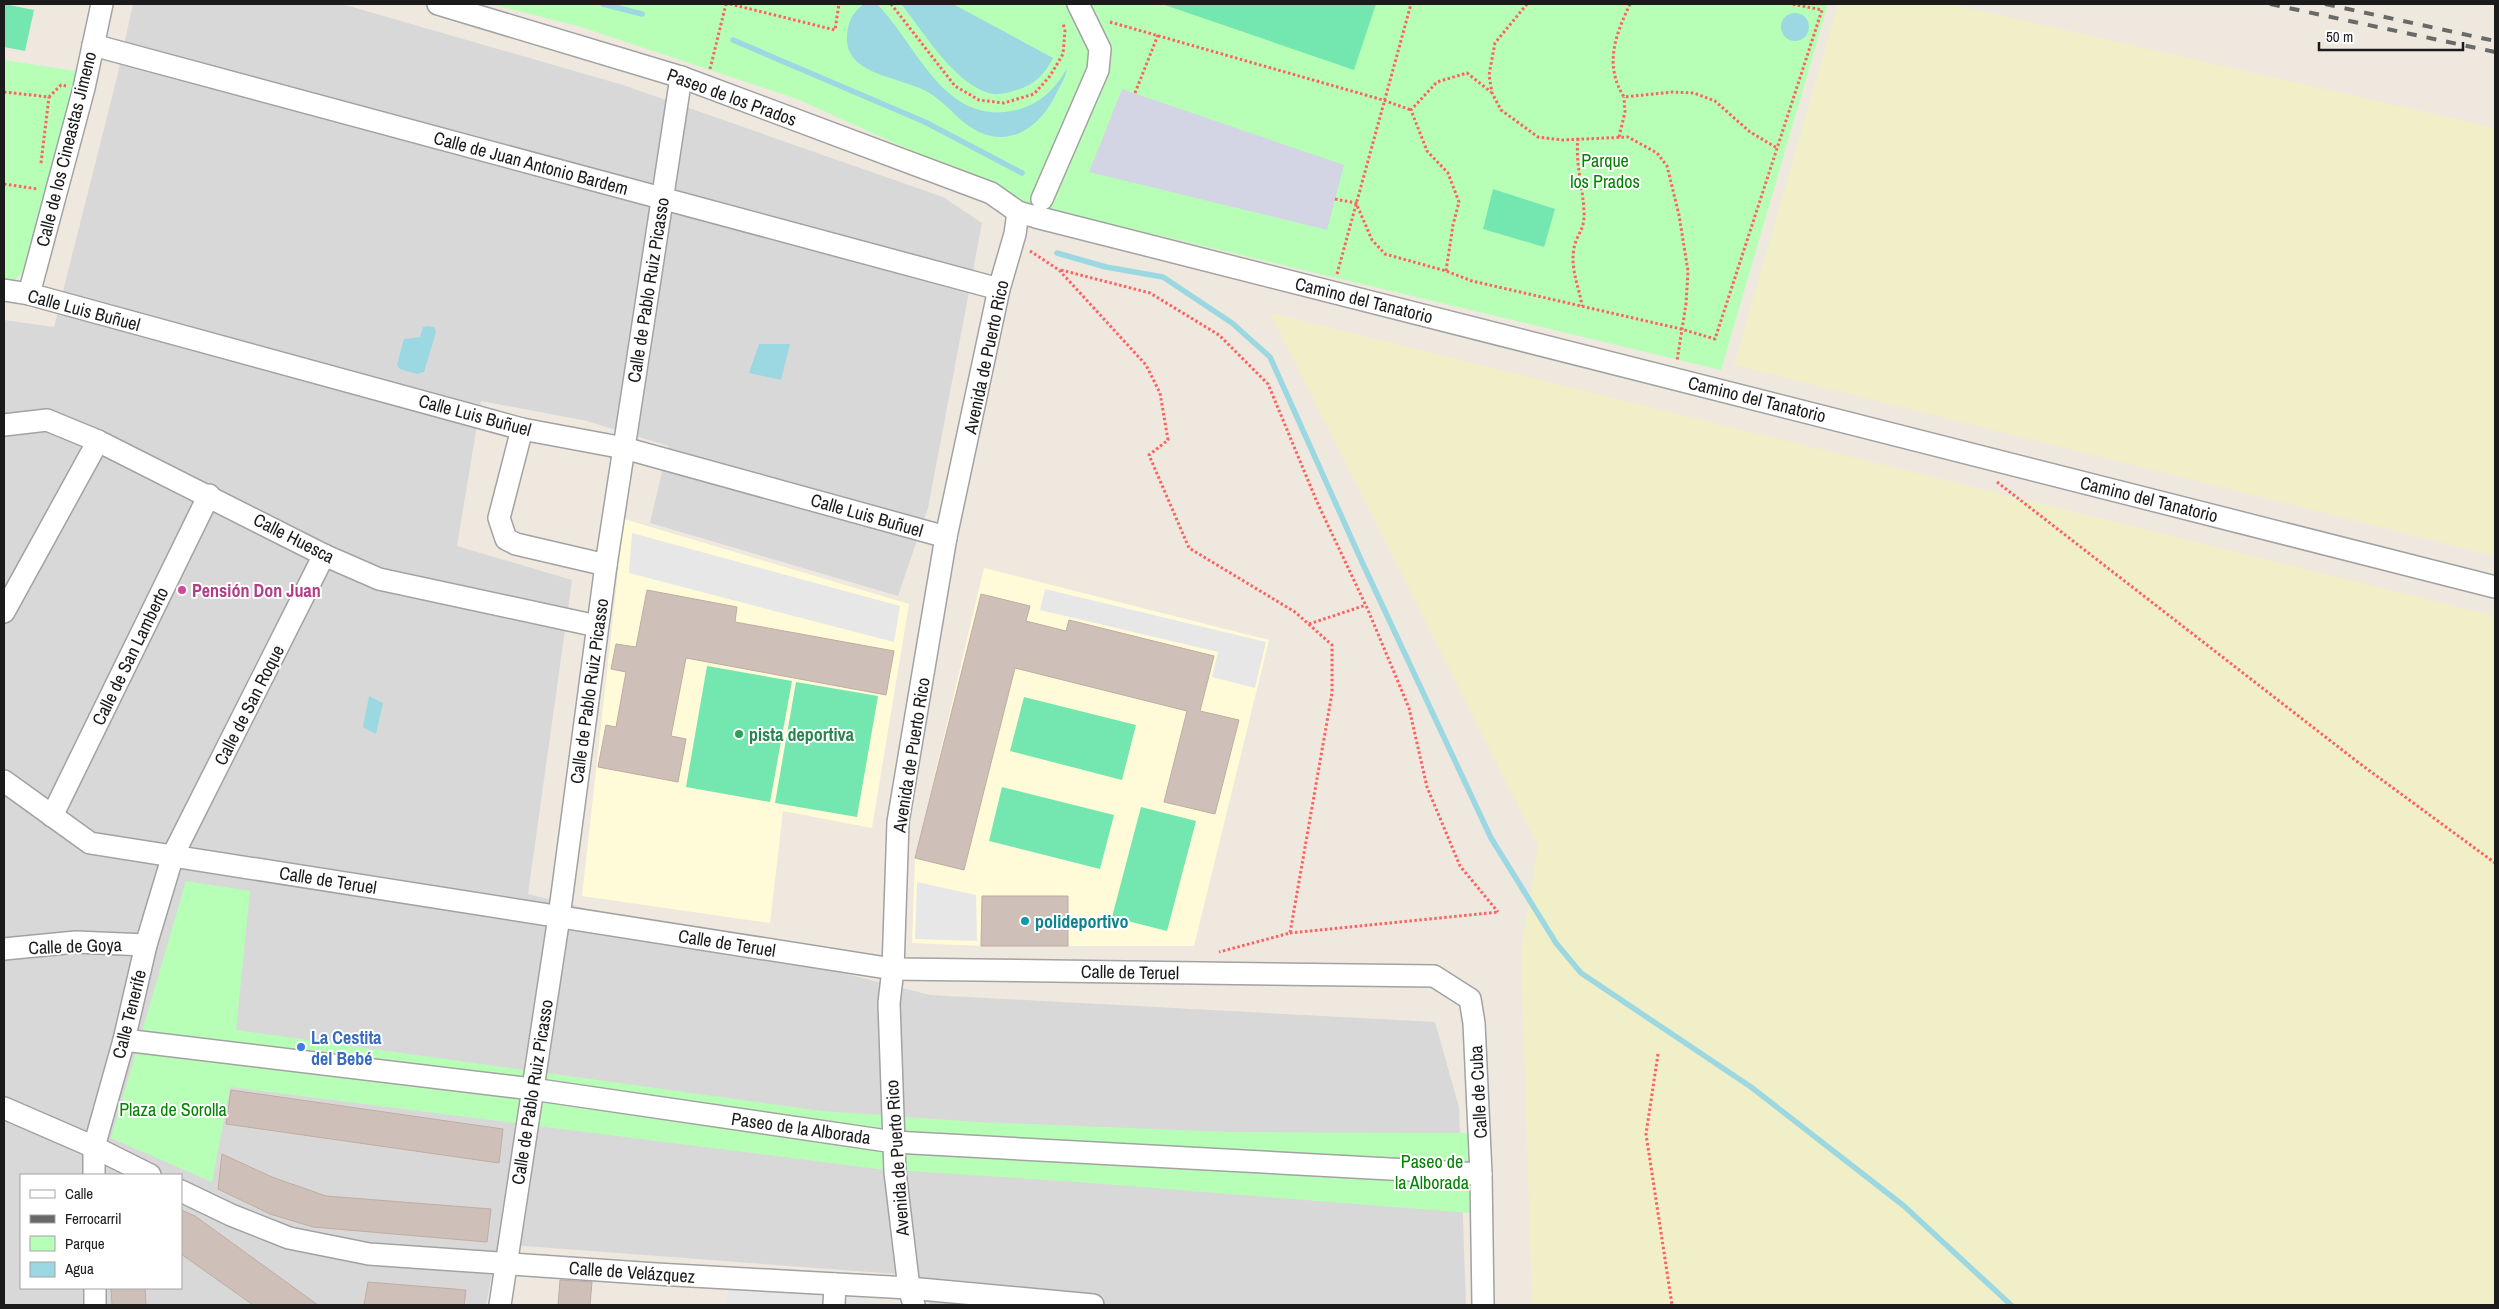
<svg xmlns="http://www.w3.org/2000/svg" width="2499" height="1309" font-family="'Archivo Narrow',sans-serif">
<rect width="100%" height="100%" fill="#eee8df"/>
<!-- residential -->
<path fill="#d9d8d8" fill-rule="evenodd" d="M 133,4 L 339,4 L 349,6 L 623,85 L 943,197 L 982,223 L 928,508 L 898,596 L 650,523 L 668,446 L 587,421 L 481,401 L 457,546 L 572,580 L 528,894 L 930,995 L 1435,1022 L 1459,1107 L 1466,1305 L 931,1305 L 896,1274 L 498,1244 L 486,1305 L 4,1305 L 4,320 L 54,327 L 117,77 ZM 21,1175 L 181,1175 L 181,1288 L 21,1288 Z"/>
<!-- education -->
<g fill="#fffbd8">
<polygon points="624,519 909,604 872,828 783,811 770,923 582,896"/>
<polygon points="984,568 1269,640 1194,946 981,946 912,943 915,858"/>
</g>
<!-- farmland -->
<g fill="#f0efc8">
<polygon points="1838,4 1951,4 2495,128 2495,556 1734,365"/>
<polygon points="1270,313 2495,616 2495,1305 1532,1305 1521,950 1538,846"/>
</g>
<!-- park -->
<g fill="#b7ffb6">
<polygon points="492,4 1828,4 1721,370 1032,205 797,99 581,27"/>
<polygon points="4,60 81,72 28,267 16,279 4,282"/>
<polygon points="186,881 250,891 236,1030 821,1111 977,1122 1229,1132 1469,1133 1471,1213 1078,1182 878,1169 230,1087 212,1182 111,1138"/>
</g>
<!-- pitch -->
<g fill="#74e6b0">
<polygon points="4,4 34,10 25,51 4,47"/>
<polygon points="1162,4 1376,4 1354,70"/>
<polygon points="1493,189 1555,209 1544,247 1483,229"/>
<polygon points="707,666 792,681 770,802 686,787"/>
<polygon points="796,682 878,696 857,817 775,803"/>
<polygon points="1024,697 1136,725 1122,780 1010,751"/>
<polygon points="1002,787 1114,815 1100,869 989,841"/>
<polygon points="1141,807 1196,821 1167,931 1112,917"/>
</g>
<!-- parking -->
<g fill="#e7e7e7">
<polygon points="632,533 900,606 894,642 629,573"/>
<polygon points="1045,589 1266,642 1255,688 1212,677 1218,652 1040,610"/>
<polygon points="917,882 976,895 977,941 915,939"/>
<polygon points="728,1290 849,1296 872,1299 880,1305 727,1305"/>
</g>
<!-- plaza -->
<polygon fill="#d4d5e4" points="1122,89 1344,165 1327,230 1089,172"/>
<!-- water -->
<g fill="#9bd8e1">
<path d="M 864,4 L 877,4 C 916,43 943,124 1012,111 C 1038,106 1055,90 1067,68 C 1066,77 1061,84 1057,92 C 1043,123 1014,148 979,132 C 961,124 950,107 934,96 C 907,76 844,78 847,36 C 848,21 852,13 864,4 Z"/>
<path d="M 901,4 L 953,4 L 1053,58 C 1045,74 1034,86 1016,90 C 1009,92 1001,95 993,94 C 956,87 924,32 901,4 Z"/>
<circle cx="1795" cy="27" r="14"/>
<polygon points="427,326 434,327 436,332 424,372 417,374 400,369 397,365 404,339 420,337 423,327"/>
<polygon points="759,344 790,344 781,380 749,373"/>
<polygon points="369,696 383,703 376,734 363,727"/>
</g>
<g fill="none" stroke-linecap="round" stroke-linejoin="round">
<!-- stream -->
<g stroke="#9bd8e1" stroke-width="5.5">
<polyline points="603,4 642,14"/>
<polyline points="733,40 925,122 1022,173"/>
<polyline points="1057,253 1106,267 1163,277 1232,323 1270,357 1362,562 1491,838 1556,943 1581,973 1751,1087 1904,1206 2011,1305"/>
</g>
</g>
<!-- building -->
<g fill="#cec0b8" stroke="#c1aca1">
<polygon points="647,590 737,607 735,622 894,651 886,695 686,658 671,736 686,739 678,782 598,767 606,725 616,727 626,672 611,669 616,644 636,647"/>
<polygon points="981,594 1030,606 1026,621 1066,631 1069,620 1214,656 1200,711 1239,720 1215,814 1164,802 1187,711 1015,668 964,870 915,858"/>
<polygon points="982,896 1068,896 1068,946 981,946"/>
<polygon points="231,1090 503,1129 499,1163 226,1124"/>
<polygon points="222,1154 272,1177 326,1196 491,1209 487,1242 313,1227 270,1214 218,1189"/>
<polygon points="181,1210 195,1216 318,1305 253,1305 181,1254"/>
<polygon points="560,1280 592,1282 590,1305 558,1305"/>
<polygon points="368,1282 466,1290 464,1305 364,1305"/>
<polygon points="111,1288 145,1288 146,1305 112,1305"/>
</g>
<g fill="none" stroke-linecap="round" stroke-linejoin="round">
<!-- minor casing -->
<g stroke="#a2a2a2" stroke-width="24">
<g id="minor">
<polyline points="438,4 681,77 991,193 1018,212 1036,217 2495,587"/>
<polyline points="93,45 999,289"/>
<polyline points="1042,199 1098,70 1100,49 1078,4"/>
<polyline points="4,290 29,294 522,429 624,448 946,537"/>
<polyline points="29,294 84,88 102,4"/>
<polyline points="4,425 47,420 98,441 324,555 379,579 597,626"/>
<polyline points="522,429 499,518 506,539 516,544 606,565"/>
<polyline points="4,612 98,441"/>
<polyline points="4,781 90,843 893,969 1434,976 1470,999 1474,1023 1481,1174 1483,1305"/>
<polyline points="52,816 209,495"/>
<polyline points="4,949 76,942 146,945"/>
<polyline points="124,1040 532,1089 894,1142 1481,1174"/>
<polyline points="4,1108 94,1147 150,1175"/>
<polyline points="94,1175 94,1147 124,1040 146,945 173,855 324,555"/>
<polyline points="181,1191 231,1215 289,1238 369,1254 656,1274 909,1288 1093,1305"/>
<polyline points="95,1288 95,1305"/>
<polyline points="500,1305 559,917 606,565 681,77"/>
<polyline points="834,1305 835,1284"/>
<polyline points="914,1305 909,1288 895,1172 889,1003 893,969 898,822 946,537 999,289 1015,234 1018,212"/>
</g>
</g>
<!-- path -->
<g stroke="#ff6160" stroke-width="3" stroke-dasharray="2.5 2.5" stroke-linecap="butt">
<polyline points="730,4 835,30 839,4"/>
<polyline points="891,4 955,86 979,100 1004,103 1034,94 1050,76 1063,54 1065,31 1063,23"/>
<polyline points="1527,4 1495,43 1489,75 1492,93 1501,110 1538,137 1562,140 1628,137 1657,153 1667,166 1679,215 1688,271 1686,304 1677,361"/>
<path d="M 1630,4 C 1615,36 1604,65 1624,97 L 1672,92 L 1694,93 L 1715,101 L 1750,132 L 1777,148"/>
<polyline points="1110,22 1383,100 1411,110"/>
<polyline points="710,69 726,4"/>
<polyline points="4,92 49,97 61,85 66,86"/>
<polyline points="1135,93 1158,35"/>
<polyline points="1619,137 1625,112 1624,97"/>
<path d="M 1578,138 C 1575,164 1583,186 1584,212 C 1585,230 1577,233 1574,248 C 1570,269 1579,286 1582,306"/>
<polyline points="41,163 49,97"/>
<polyline points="4,184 38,189"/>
<polyline points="1335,199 1356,203 1372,240 1385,254 1446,271 1472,281 1681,329 1715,339 1822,10 1792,4"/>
<polyline points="1030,251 1059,270 1146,365 1160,393 1168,440 1149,455 1189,548 1295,612 1332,645 1332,693 1290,933 1219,952"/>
<polyline points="1061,270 1150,293 1219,335 1268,384 1317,502 1368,610 1409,708 1427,787 1460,866 1498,912"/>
<polyline points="1446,271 1453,225 1459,202 1448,173 1427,151 1411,110 1437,82 1467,73 1491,92"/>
<polyline points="1337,274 1411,4"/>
<polyline points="1997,482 2359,763 2495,863"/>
<polyline points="1309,624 1366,605"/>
<polyline points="1290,933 1498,912"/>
<polyline points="1658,1054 1646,1134 1672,1305"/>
</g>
<!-- minor -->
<use href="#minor" stroke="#fff" stroke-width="21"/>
<!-- rail -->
<g stroke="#696969" stroke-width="4" stroke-dasharray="10 10" stroke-linecap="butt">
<polyline points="2270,4 2495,52"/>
<polyline points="2325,4 2495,41"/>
</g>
</g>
<!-- markers -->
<circle fill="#d1479c" stroke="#fff" stroke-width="2" cx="182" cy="590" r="5"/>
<circle fill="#2e9e5b" stroke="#fff" stroke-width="2" cx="739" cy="734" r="5"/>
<circle fill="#0f9aa8" stroke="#fff" stroke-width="2" cx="1025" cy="921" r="5"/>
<circle fill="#3f7fe0" stroke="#fff" stroke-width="2" cx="301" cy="1047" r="5"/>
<g text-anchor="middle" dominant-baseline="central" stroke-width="4" stroke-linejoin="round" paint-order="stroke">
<!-- street labels -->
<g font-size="18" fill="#1b1b1b" stroke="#fff">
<text transform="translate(732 97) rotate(20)">Paseo de los Prados</text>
<text transform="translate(66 149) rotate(-76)">Calle de los Cineastas Jimeno</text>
<text transform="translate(531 163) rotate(15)">Calle de Juan Antonio Bardem</text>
<text transform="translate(648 290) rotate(-81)">Calle de Pablo Ruiz Picasso</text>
<text transform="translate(1364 300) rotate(14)">Camino del Tanatorio</text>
<text transform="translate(84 310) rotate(15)">Calle Luis Buñuel</text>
<text transform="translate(986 357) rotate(-78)">Avenida de Puerto Rico</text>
<text transform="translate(1757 399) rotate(14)">Camino del Tanatorio</text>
<text transform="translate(475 415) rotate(15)">Calle Luis Buñuel</text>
<text transform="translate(2149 499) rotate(14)">Camino del Tanatorio</text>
<text transform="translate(867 515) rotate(16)">Calle Luis Buñuel</text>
<text transform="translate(294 538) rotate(27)">Calle Huesca</text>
<text transform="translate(130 656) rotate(-64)">Calle de San Lamberto</text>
<text transform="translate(589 691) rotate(-82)">Calle de Pablo Ruiz Picasso</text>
<text transform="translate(249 705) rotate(-63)">Calle de San Roque</text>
<text transform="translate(911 755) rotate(-81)">Avenida de Puerto Rico</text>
<text transform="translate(328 880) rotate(9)">Calle de Teruel</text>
<text transform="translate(727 943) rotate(9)">Calle de Teruel</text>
<text transform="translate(75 946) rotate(-2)">Calle de Goya</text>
<text transform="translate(1130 972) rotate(1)">Calle de Teruel</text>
<text transform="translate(129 1014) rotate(-76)">Calle Tenerife</text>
<text transform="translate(532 1092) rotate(-81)">Calle de Pablo Ruiz Picasso</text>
<text transform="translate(1478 1092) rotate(-93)">Calle de Cuba</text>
<text transform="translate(801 1128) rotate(8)">Paseo de la Alborada</text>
<text transform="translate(897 1158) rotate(-94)">Avenida de Puerto Rico</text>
<text transform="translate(632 1272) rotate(4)">Calle de Velázquez</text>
</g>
<!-- park labels -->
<g font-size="18" fill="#028201" stroke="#fff">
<text x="1605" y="160">Parque<tspan x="1605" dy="21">los Prados</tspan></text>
<text x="173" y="1109">Plaza de Sorolla</text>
<text x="1432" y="1161">Paseo de<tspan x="1432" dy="21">la Alborada</tspan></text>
</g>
<!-- hotel labels -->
<g font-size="18" font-weight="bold" fill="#b23c85" stroke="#fff" text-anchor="start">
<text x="192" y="590">Pensión Don Juan</text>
</g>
<!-- leisure labels -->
<g font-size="18" font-weight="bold" fill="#27864d" stroke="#fff" text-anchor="start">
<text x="749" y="734">pista deportiva</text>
</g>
<!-- culture labels -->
<g font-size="18" font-weight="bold" fill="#0d838f" stroke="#fff" text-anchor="start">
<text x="1035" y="921">polideportivo</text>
</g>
<!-- shop labels -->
<g font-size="18" font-weight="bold" fill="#366cbe" stroke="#fff" text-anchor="start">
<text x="311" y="1037">La Cestita<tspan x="311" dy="21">del Bebé</tspan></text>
</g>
</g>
<!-- border -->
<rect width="2499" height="1309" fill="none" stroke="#1b1b1b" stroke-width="10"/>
<!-- legend -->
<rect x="20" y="1174" width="162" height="115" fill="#ffffff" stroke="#a4a4a4"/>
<rect x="30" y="1190" width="25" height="8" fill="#ffffff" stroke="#a4a4a4"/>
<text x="65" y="1199" font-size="15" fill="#1b1b1b">Calle</text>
<rect x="30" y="1215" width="25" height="8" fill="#696969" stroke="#a4a4a4"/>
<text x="65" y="1224" font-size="15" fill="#1b1b1b">Ferrocarril</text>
<rect x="30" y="1236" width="25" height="15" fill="#b7ffb6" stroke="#a4a4a4"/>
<text x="65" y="1249" font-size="15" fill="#1b1b1b">Parque</text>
<rect x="30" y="1262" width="25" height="15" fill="#9bd8e1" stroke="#a4a4a4"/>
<text x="65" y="1274" font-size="15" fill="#1b1b1b">Agua</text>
<!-- scale -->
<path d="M2319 42v8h144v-8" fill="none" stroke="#1b1b1b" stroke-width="2.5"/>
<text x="2326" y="42" font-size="15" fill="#1b1b1b" stroke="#ffffff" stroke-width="4" paint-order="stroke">50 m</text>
</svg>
